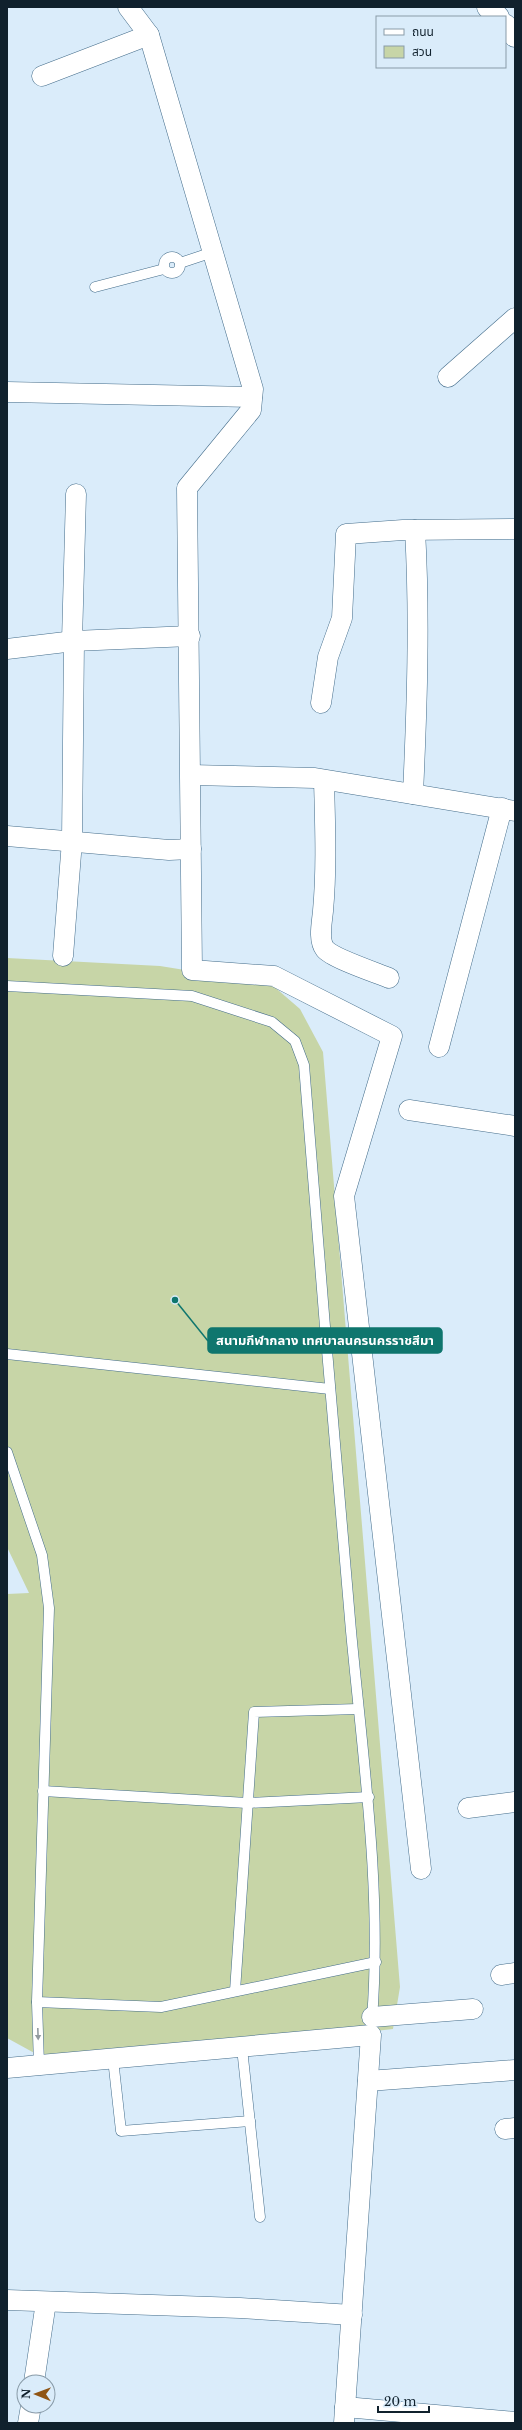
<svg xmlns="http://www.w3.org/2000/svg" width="522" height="2430" font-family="'Libre Baskerville','Noto Sans Thai',serif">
<rect width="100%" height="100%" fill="#daecfa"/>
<!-- green -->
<polygon fill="#c7d5a7" points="7,958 160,966 271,984 300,1009 323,1052 400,1987 393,2029 181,2053 38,2055 7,2038 7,1594 29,1593 7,1547"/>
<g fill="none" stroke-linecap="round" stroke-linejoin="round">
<!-- service casing -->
<g stroke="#436c8a" stroke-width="11">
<g id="service">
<circle cx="172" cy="265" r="8"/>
<polyline points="180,263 213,252"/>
<polyline points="95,287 164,269"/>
<path d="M 7,986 L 192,996 L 272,1022 L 295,1041 L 304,1065 C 319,1254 334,1442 351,1631 C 363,1760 382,1889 372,2019"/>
<polyline points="7,1354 330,1389"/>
<polyline points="7,1452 42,1555 49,1608 37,2002 161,2007 376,1962"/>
<polyline points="43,1791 247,1803 369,1797"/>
<polyline points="235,1991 254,1712 358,1709"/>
<polyline points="37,2002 39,2065"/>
<polyline points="242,2048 260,2217"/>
<polyline points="113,2059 121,2131 250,2121"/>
</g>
</g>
<!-- minor casing -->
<g stroke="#436c8a" stroke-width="21">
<g id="minor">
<polyline points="128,7 149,35 253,389 251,410 187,488 192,970 274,976 392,1036 344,1196 421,1869"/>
<polyline points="42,76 149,35"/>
<polyline points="448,377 515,318"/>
<polyline points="7,392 252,397"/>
<polyline points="72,641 76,494"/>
<polyline points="7,649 74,641 190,636"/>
<polyline points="321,703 328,657 342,618 346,534 403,530 515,529"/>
<polyline points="191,775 315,778 515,811"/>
<path d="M 324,780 C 325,823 327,867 323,911 C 322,922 318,940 325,949 C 332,958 377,973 389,978"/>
<path d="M 413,794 C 417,706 420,618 415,530"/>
<polyline points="7,836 169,850 191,849"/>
<polyline points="63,956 72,841 74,641"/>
<polyline points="439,1047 502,808"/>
<polyline points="409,1110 515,1126"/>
<polyline points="468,1808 515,1802"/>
<polyline points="501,1975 515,1973"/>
<polyline points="372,2017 473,2009"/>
<polyline points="7,2068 371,2035 344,2423"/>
<polyline points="368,2081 515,2070"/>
<polyline points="505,2129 515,2128"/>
<polyline points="7,2300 240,2308 352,2315"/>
<polyline points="34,2382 46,2302"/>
<polyline points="345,2407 515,2422"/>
<polyline points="28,2423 31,2406"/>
</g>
</g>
<!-- primary casing -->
<g stroke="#436c8a" stroke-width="23">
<g id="primary">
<polyline points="488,7 498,17"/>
<polyline points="505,25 515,36"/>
</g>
</g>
<!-- service -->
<use href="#service" stroke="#fff" stroke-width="10"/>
<!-- minor -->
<use href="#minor" stroke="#fff" stroke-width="20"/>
<!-- primary -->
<use href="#primary" stroke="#fff" stroke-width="22"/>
</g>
<!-- one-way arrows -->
<defs><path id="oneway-solid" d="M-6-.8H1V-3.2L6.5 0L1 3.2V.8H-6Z"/></defs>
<use fill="#939ba0" href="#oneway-solid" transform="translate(38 2034) rotate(88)"/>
<!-- callouts -->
<path fill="none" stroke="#0f766e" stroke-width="1.5" d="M175 1300L208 1341"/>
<circle fill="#0f766e" stroke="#daecfa" stroke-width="1.5" cx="175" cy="1300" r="4"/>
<rect fill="#0f766e" stroke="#0f766e" stroke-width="1.5" x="208" y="1328" width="234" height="25" rx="4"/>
<g font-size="13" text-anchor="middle" font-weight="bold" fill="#fff">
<text x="325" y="1345">สนามกีฬากลาง เทศบาลนครนครราชสีมา</text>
</g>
<!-- border -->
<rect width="522" height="2430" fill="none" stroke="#10212d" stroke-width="16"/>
<!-- legend -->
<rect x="376" y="16" width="130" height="52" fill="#daecfa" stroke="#899ba8"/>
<rect x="384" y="29" width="20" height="6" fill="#ffffff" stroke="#899ba8"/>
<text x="412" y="36" font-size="12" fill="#10212d">ถนน</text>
<rect x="384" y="46" width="20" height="12" fill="#c7d5a7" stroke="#899ba8"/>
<text x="412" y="56" font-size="12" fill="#10212d">สวน</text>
<!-- north arrow -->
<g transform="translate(36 2394) rotate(271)"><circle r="19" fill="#daecfa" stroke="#899ba8"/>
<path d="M0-3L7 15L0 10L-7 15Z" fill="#905514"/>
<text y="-6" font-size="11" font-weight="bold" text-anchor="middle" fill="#10212d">N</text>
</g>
<!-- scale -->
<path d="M378 2406v6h51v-6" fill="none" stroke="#10212d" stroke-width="2"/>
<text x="384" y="2406" font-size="12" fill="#10212d" stroke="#daecfa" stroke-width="3" paint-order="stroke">20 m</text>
</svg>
